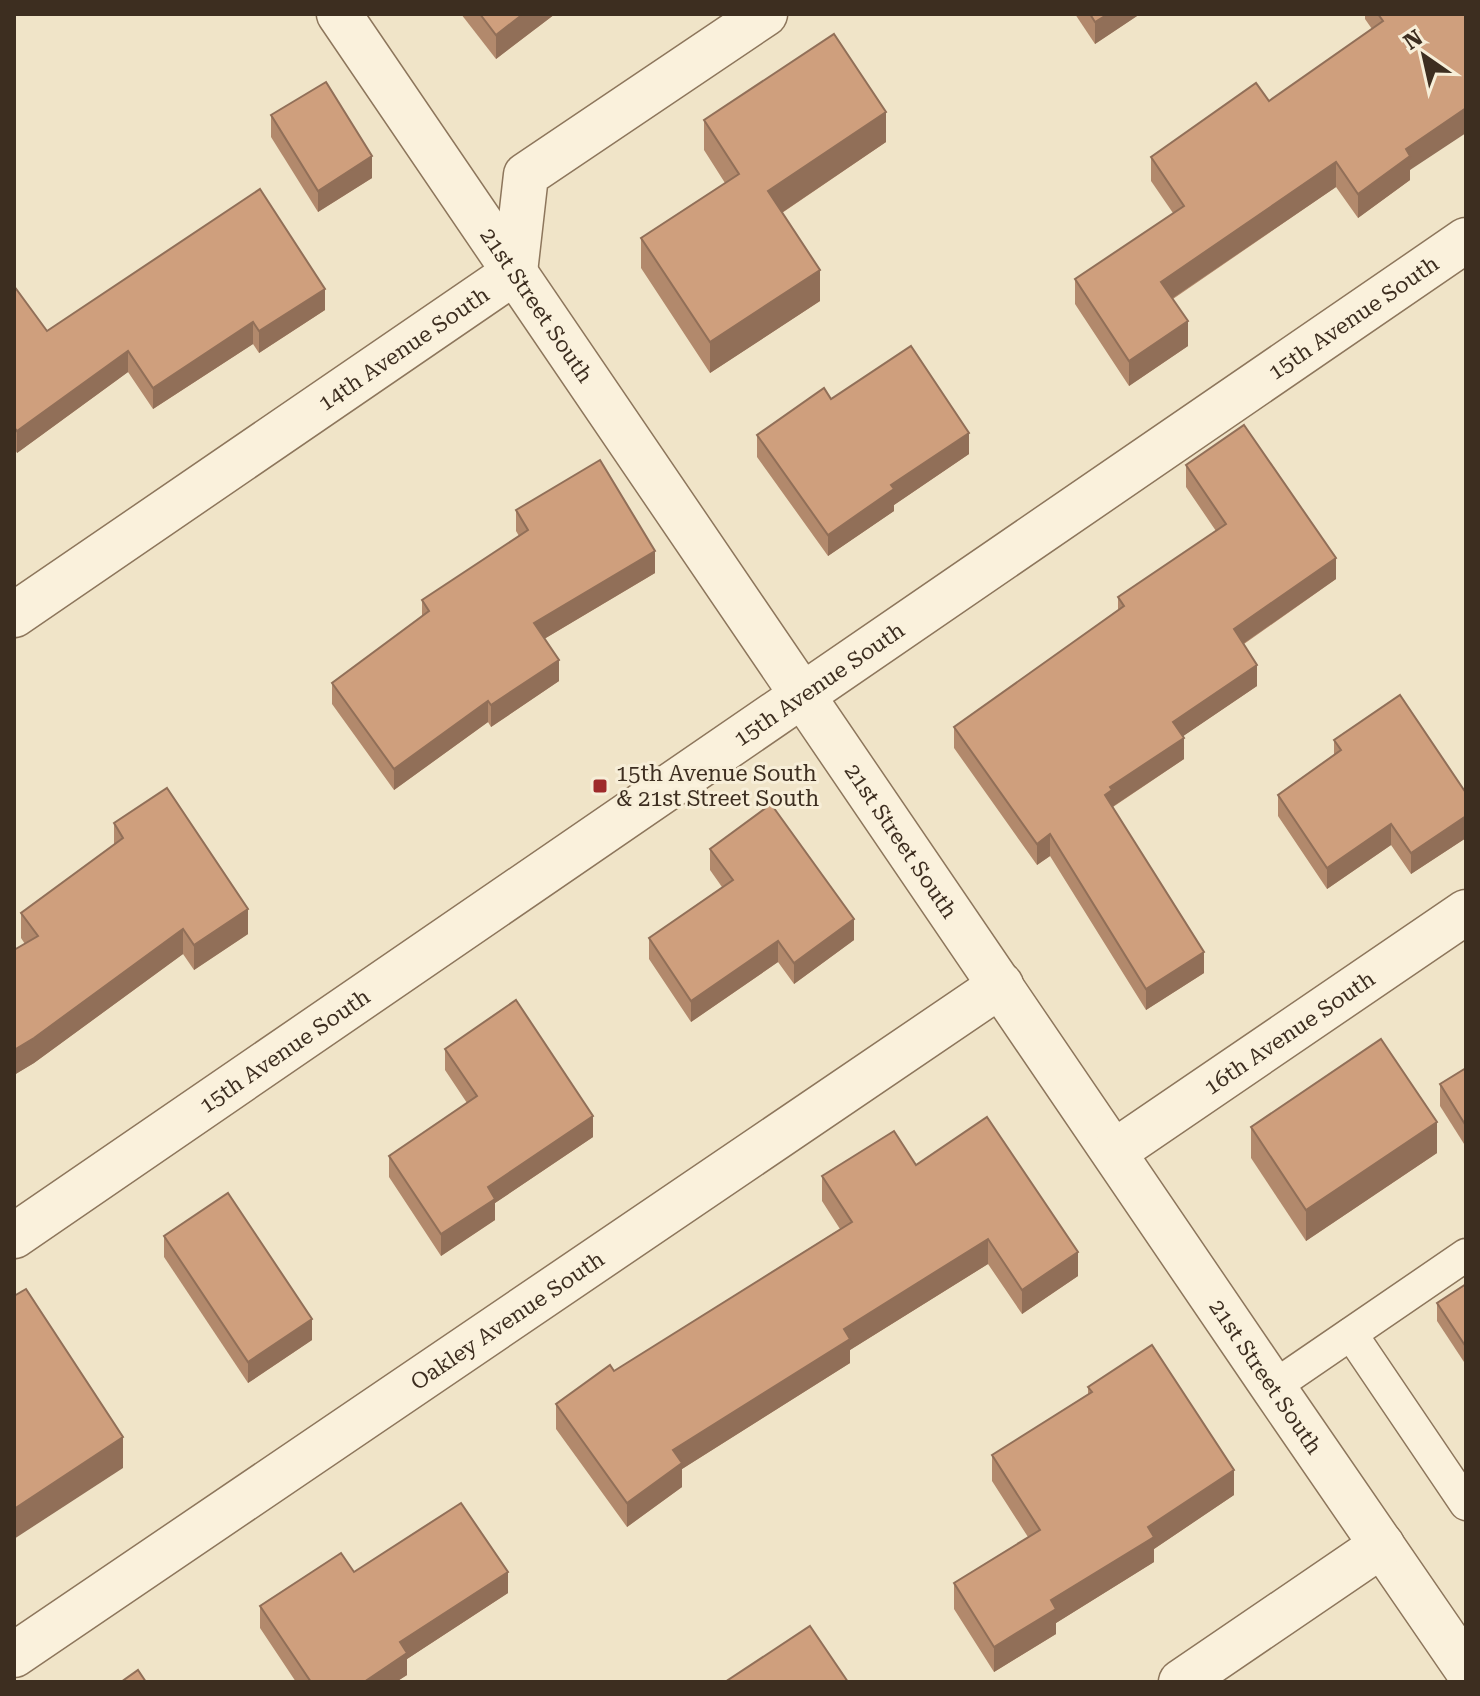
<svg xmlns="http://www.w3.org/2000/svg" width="1480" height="1696" font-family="'Roboto Serif',serif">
<rect width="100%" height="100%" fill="#f0e4c8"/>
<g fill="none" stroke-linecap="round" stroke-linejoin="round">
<!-- service casing -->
<g stroke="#8d765c" stroke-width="35">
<g id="service">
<polyline points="1351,1334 1466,1504"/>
<polyline points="1273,1387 1466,1255"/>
</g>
</g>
<!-- minor casing -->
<g stroke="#8d765c" stroke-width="47">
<g id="minor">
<path id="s1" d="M 339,14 L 1273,1387 L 1466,1668"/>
<path id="s2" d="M 14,615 L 515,272 L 526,175 L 765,14"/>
<path id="s3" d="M 1114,1152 L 1466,912"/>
<path id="s4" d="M 14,1655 L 1001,985"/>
<polyline points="1181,1682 1382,1545"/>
</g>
</g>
<!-- tertiary casing -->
<g stroke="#8d765c" stroke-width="47">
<g id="tertiary">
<path id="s5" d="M 14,1236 L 1466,240"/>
</g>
</g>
<!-- service -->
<use href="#service" stroke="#faf1dc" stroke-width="32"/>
<!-- minor -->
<use href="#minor" stroke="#faf1dc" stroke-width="44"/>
<!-- tertiary -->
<use href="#tertiary" stroke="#faf1dc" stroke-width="44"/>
</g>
<!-- wall -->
<g fill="#b2896c">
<polygon points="461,14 555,14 496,59"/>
<polygon points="1075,14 1140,14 1095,44"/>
<polygon points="1365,14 1466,14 1410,170 1410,180 1358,218 1336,187 1173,299 1188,346 1129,386 1075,304 1075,279 1173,213 1151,181 1151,157 1269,101 1372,29 1365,19"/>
<polygon points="271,115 372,178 318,212 271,137"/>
<polygon points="704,120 886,142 782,213 820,301 710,373 641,268 641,238 725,183 704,150"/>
<polygon points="14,286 47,331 325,310 259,353 253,344 153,409 128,372 17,453 14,448"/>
<polygon points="831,399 969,454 894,505 894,511 828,556 757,457 757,435"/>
<polygon points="1186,465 1336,579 1244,644 1257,686 1183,736 1184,759 1113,807 1204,973 1146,1010 1050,856 1037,865 954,748 954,727 1118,610 1118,597 1216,531 1186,487"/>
<polygon points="516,510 655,573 544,639 559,681 491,727 488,722 394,790 332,704 332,683 422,617 422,600 519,536 516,531"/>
<polygon points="1334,740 1466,793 1466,838 1411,874 1391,845 1327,889 1278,816 1278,795 1334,755"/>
<polygon points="114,823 248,934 194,970 183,954 34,1063 14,1075 14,950 25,944 21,938 21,913 114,845"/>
<polygon points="710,849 854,940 794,984 778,962 691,1022 649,959 649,938 722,887 710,870"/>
<polygon points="445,1049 593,1137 495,1203 495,1220 441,1256 389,1177 389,1156 467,1103 445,1070"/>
<polygon points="1466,1068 1466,1147 1440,1106 1440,1084"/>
<polygon points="1251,1127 1437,1153 1306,1241 1251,1158"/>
<polygon points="916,1165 1078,1276 1022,1314 988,1264 850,1350 850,1363 682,1469 682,1487 627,1527 556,1429 556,1404 614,1371 840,1229 822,1201 822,1176"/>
<polygon points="164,1236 312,1340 248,1383 164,1257"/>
<polygon points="1466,1284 1466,1365 1437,1321 1437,1303"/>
<polygon points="1088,1387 1234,1495 1154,1549 1154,1562 1056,1623 1056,1634 994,1672 954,1609 954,1583 1028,1537 992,1481 992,1455 1088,1394"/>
<polygon points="354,1572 508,1593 407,1659 407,1675 396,1682 296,1682 260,1628 260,1606"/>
</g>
<!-- shaded-wall -->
<g fill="#916f58">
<polygon points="523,14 555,14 496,59 496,35"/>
<polygon points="1108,14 1140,14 1095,44 1095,22"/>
<polygon points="1466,108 1466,133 1410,170 1410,180 1358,218 1358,194 1406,149"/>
<polygon points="886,112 886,142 768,222 768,191"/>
<polygon points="372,156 372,178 318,212 318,191"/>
<polygon points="1336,162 1336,187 1161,306 1161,282"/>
<polygon points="820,270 820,301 710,373 710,342"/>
<polygon points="325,289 325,310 259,353 259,331"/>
<polygon points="1188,321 1188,346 1129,386 1129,361"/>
<polygon points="253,322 253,344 153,409 153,388"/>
<polygon points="128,351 128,372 17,453 17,431"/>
<polygon points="969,433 969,454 894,505 894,511 828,556 828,535 891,485"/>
<polygon points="655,551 655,573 534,645 534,623"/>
<polygon points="1336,558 1336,579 1234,650 1234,629"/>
<polygon points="559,660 559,681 491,727 491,705"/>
<polygon points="1257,665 1257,686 1173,743 1173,722"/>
<polygon points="488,701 488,722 394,790 394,769"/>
<polygon points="1184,738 1184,759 1112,807 1105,795 1110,787"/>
<polygon points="1466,816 1466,838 1411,874 1411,853"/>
<polygon points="1391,824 1391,845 1327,889 1327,868"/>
<polygon points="1050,834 1050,856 1037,865 1037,844"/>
<polygon points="248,909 248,934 194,970 194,945"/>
<polygon points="854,919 854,940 794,984 794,963"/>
<polygon points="183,929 183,954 34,1063 14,1075 14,1050"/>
<polygon points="778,941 778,962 691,1022 691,1001"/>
<polygon points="1204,952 1204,973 1146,1010 1146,989"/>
<polygon points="593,1116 593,1137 495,1203 495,1220 441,1256 441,1234 488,1187"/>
<polygon points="1437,1122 1437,1153 1306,1241 1306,1210"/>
<polygon points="988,1239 988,1264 850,1350 850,1363 682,1469 682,1487 627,1527 627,1503 673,1450 844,1329"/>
<polygon points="1078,1252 1078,1276 1022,1314 1022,1290"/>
<polygon points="312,1319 312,1340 248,1383 248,1362"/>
<polygon points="123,1437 123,1468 14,1539 14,1509"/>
<polygon points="1234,1470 1234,1495 1154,1549 1154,1562 1056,1623 1056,1634 994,1672 994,1647 1051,1600 1148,1527"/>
<polygon points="508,1572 508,1593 407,1659 407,1675 396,1682 364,1682 400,1642"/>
</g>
<!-- building -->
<g fill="#cf9f7d" stroke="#916f58" stroke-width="2">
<polygon points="480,14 523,14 496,35"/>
<polygon points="1090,14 1108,14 1095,22"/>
<polygon points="1378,14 1466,14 1466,108 1406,149 1410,156 1358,194 1336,162 1161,282 1188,321 1129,361 1075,279 1184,206 1151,157 1256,83 1269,101 1383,21"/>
<polygon points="834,34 886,112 768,191 820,270 710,342 641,238 739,174 704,120"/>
<polygon points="326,82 372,156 318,191 271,115"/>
<polygon points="260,189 325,289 259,331 253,322 153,388 128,351 17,431 14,427 14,286 47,331"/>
<polygon points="911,346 969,433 891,485 894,489 828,535 757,435 824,388 831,399"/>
<polygon points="1244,425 1336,558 1234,629 1257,665 1173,722 1184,738 1110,787 1112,790 1105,795 1204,952 1146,989 1050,834 1037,844 954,727 1124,606 1118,597 1226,524 1186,465"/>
<polygon points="600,460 655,551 534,623 559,660 491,705 488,701 394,769 332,683 429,611 422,600 528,530 516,510"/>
<polygon points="1400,695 1466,793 1466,816 1411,853 1391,824 1327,868 1278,795 1341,750 1334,740"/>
<polygon points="167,788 248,909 194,945 183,929 34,1038 14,1050 14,950 38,936 21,913 123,838 114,823"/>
<polygon points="771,804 854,919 794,963 778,941 691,1001 649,938 733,880 710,849"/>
<polygon points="516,1000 593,1116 488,1187 495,1199 441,1234 389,1156 477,1096 445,1049"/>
<polygon points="1381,1039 1437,1122 1306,1210 1251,1127"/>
<polygon points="1466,1068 1466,1126 1440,1084"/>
<polygon points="987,1117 1078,1252 1022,1290 988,1239 844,1329 850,1339 673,1450 682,1463 627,1503 556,1404 610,1365 614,1371 852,1222 822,1176 894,1131 916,1165"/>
<polygon points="228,1193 312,1319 248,1362 164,1236"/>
<polygon points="1466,1284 1466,1347 1437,1303"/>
<polygon points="26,1289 123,1437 14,1509 14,1296"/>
<polygon points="1152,1345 1234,1470 1148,1527 1154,1537 1051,1600 1056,1609 994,1647 954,1583 1040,1530 992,1455 1092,1392 1088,1387"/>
<polygon points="461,1503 508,1572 400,1642 407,1653 364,1682 311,1682 260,1606 341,1553 354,1572"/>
<polygon points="810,1626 848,1682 725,1682"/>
<polygon points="138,1670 146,1682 121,1682"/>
</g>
<!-- markers -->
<rect fill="#9e2a2b" stroke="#f7eed8" stroke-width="3" x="592" y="778" width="16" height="16" rx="4"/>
<g text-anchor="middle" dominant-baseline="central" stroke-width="6" stroke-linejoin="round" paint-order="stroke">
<!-- street labels -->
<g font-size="22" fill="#3d2e20" stroke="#f7eed8">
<text stroke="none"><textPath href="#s1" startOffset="352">21st Street South</textPath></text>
<text stroke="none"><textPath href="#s5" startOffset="1624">15th Avenue South</textPath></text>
<text stroke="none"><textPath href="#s2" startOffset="472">14th Avenue South</textPath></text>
<text stroke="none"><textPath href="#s5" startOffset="976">15th Avenue South</textPath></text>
<text stroke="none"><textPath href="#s1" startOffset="1000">21st Street South</textPath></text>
<text stroke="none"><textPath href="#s3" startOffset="212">16th Avenue South</textPath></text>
<text stroke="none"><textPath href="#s5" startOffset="328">15th Avenue South</textPath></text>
<text stroke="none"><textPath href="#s4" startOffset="596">Oakley Avenue South</textPath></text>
<text stroke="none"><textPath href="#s1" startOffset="1648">21st Street South</textPath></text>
</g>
<!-- poi labels -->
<g font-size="22" fill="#3d2e20" stroke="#f7eed8" text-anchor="start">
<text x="616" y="773">15th Avenue South<tspan x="616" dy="25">&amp; 21st Street South</tspan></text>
</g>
</g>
<!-- border -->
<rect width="1480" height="1696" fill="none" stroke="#3d2e20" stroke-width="32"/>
<!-- north arrow -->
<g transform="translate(1424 56) rotate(326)" stroke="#f7eed8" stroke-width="6" paint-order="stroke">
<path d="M0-6L14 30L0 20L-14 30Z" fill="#3d2e20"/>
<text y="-12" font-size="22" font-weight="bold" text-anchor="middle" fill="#3d2e20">N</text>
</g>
</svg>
